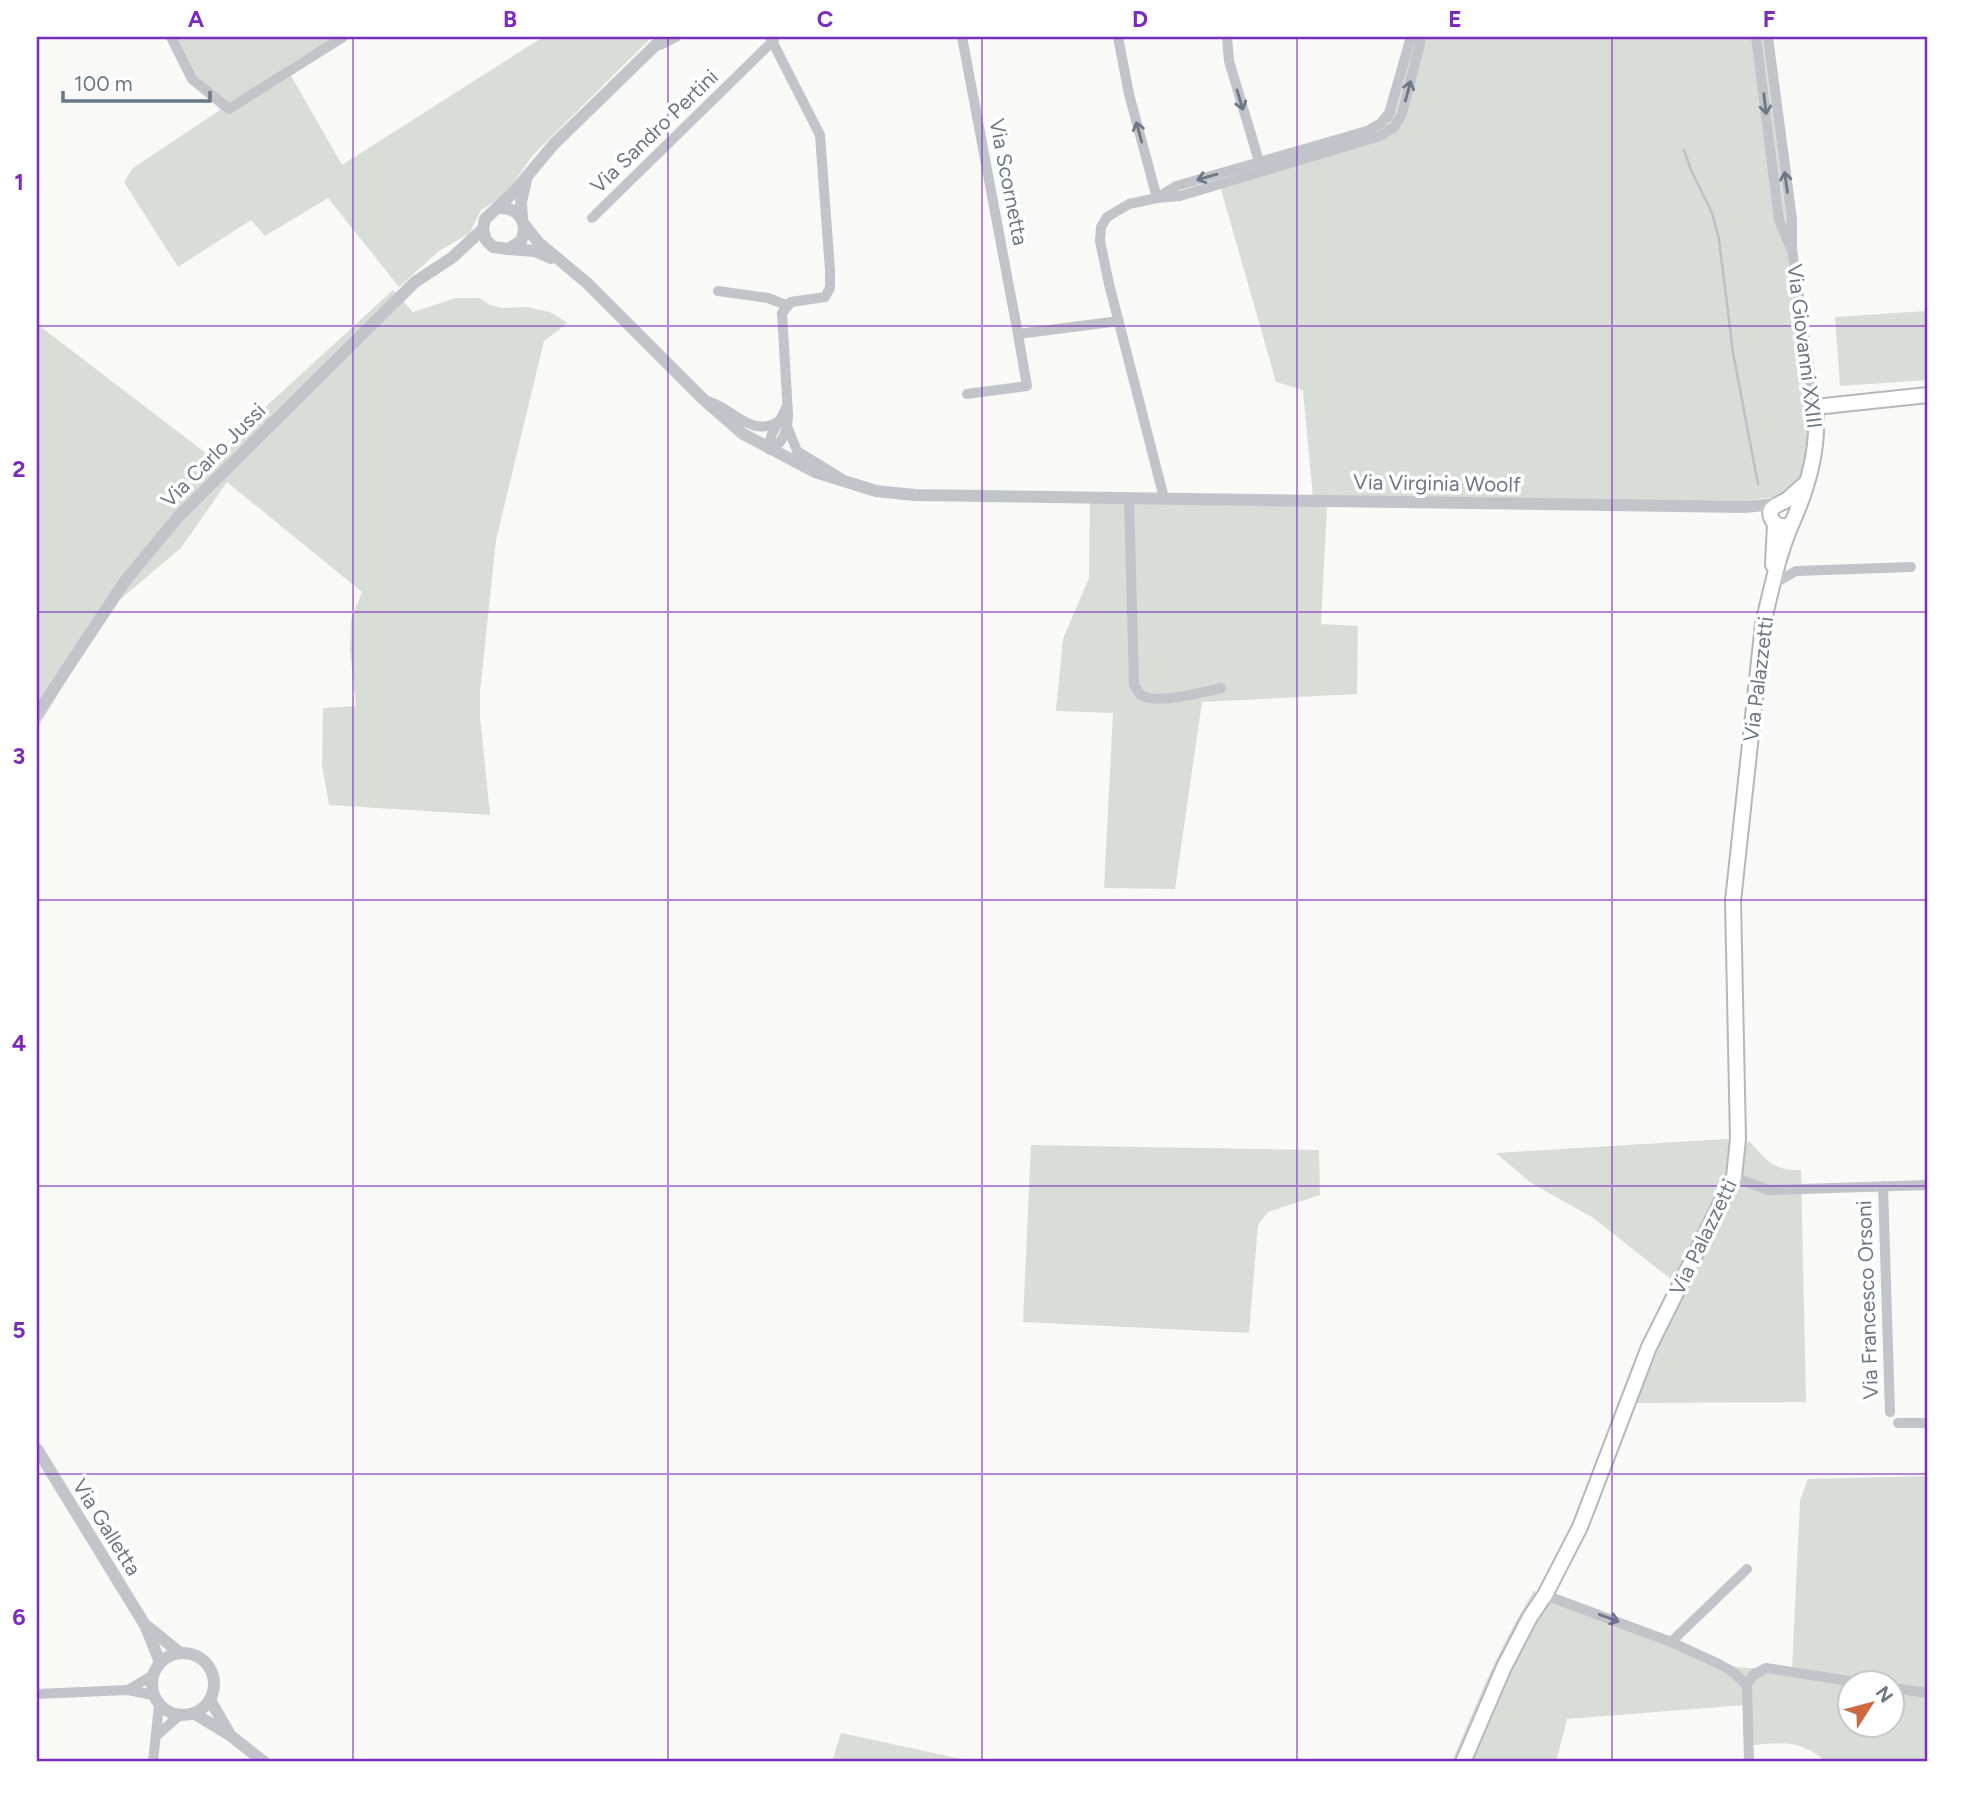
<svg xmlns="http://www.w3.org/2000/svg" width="1965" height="1799" font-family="Figtree,sans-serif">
<rect width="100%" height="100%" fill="#f9f9f7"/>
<!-- green -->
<g fill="#d9ddd7" fill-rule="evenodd">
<polygon points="172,37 335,37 286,67 342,165 543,37 652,37 533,155 505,195 481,210 470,233 439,251 399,287 328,198 265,236 251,220 178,267 124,182 133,168 220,110 196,79"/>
<polygon points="1405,37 1765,37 1817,444 1799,483 1781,496 1742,501 1327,505 1321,624 1358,626 1357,694 1202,702 1175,889 1104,888 1113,713 1056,711 1063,639 1089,578 1090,502 1313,498 1303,390 1276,382 1218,179 1351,140 1379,129 1398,81"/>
<polygon points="393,290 413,312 456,298 479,298 490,305 503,308 527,307 550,312 568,323 544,341 496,540 480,692 480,716 490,815 329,805 322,765 323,708 356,706 350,650 351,620 362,592 227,482 181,548 111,607 37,729 37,324 211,457"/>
<polygon points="1925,311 1928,380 1840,386 1835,317"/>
<path d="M 1727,1139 L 1750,1142 C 1767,1161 1774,1171 1801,1170 L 1806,1402 L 1626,1403 L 1640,1361 L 1642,1343 L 1672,1280 L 1592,1217 L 1531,1183 L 1496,1153 Z"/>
<polygon points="1031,1145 1319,1150 1320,1195 1268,1212 1258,1225 1249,1333 1023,1322"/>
<path d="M 1928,1476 L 1928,1762 L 1825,1762 C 1804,1739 1776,1742 1748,1746 L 1745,1705 L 1567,1719 L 1556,1762 L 1452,1762 C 1476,1704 1500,1644 1534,1591 L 1736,1667 L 1792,1671 L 1800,1501 L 1808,1479 ZM 1850,1684 L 1892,1684 L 1892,1726 L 1850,1726 Z"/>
<polygon points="841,1733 976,1762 832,1762"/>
</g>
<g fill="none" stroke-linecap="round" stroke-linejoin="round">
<!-- stream -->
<polyline stroke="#bac2c7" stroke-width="2.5" points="1684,150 1691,170 1712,213 1719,239 1733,353 1758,484"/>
<!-- secondary casing -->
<g stroke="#b4b8bc" stroke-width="18">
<g id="secondary">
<path d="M 1792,523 L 1785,527 L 1775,524 C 1763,508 1776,506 1787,500 C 1793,495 1799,489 1805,484"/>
<polyline points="1773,565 1775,524"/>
<path d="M 1463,1762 L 1504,1667 L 1530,1617 L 1545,1595 L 1580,1527 L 1649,1347 L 1734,1177 L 1738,1139 L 1733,901 L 1763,624 C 1771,591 1778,555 1792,523 C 1808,487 1820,447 1815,407 L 1928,395"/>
</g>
</g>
<!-- minor -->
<g stroke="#c1c4c8" stroke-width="10">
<polyline points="171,37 192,79 229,109 343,37"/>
<path d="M 770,37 L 820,135 L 830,270 L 830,288 L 825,297 L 791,302 L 782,313 L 788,414 C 788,429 784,443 770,450 C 766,435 783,419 787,405"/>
<polyline points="962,37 1018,334 1119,321"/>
<polyline points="1118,37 1129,94 1157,198"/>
<polyline points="1227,37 1229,61 1261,168"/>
<polyline points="1756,37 1779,220 1790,246"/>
<polyline points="1768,37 1792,219 1792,249 1815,407"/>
<polyline points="660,45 676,37"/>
<polyline points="1388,117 1411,37"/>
<polyline points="1157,198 1176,186 1367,131 1381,123 1390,112"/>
<polyline points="592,218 774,40"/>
<polyline points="718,291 768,298 786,305"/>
<polyline points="967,394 1027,386 1018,334"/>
<path d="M 708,401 C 734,409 752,440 781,420"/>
<polyline points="787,426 797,451 841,478"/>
<path d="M 1129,498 L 1134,685 C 1136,688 1138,693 1141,695 C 1155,705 1205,692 1221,688"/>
<polyline points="1164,498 1109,284 1100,241 1101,227 1107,217 1129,204 1157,198 1180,196 1380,136 1394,127 1402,114 1420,44 1420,37"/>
<polyline points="1772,585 1796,571 1911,567"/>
<polyline points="1734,1177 1768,1190 1928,1185"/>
<polyline points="1883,1186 1890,1412"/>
<polyline points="1898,1423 1928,1423"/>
<polyline points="1545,1595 1671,1642 1719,1664 1733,1672 1747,1685 1749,1762"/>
<polyline points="1671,1642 1747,1569"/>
<polyline points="1747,1685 1753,1675 1766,1668 1869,1684"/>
<polyline points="1892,1688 1928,1693"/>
<polyline points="128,1690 153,1675"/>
<polyline points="37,1694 128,1690 153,1695"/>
<polyline points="157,1735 179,1716"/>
<polyline points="153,1762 159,1705"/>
</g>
<!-- tertiary -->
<g stroke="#c1c4c8" stroke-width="12">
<path d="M 499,208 C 519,207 529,223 521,241 L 508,249 L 493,247 L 486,240 L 483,229 L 485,219 L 513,193 L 554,144 L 664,37"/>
<polyline points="522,218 521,202 526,180"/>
<polyline points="524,224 538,242 587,283 704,400 743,434 815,472 876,491 914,495 1744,507 1776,504"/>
<polyline points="508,249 535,251 551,258"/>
<polyline points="37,714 125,581 178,517 415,282 453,257 483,229"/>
<polyline points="37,1449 145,1625 160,1662"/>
<polyline points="148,1627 180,1653"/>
<circle cx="183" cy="1684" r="31"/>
<polyline points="210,1700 229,1733"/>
<polyline points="195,1714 231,1736 264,1762"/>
</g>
<!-- secondary -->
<use href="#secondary" stroke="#fff" stroke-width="14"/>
</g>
<!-- one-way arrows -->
<defs><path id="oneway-shaft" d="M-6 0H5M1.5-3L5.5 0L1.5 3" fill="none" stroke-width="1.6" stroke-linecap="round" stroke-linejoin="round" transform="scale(1.75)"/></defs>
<g stroke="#6c7884">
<use href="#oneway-shaft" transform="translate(1408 91) rotate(-75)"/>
<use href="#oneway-shaft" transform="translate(1240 100) rotate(73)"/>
<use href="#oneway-shaft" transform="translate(1765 104) rotate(83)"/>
<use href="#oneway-shaft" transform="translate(1139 132) rotate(-105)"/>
<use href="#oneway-shaft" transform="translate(1207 177) rotate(164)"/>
<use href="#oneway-shaft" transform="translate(1786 182) rotate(-98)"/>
<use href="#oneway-shaft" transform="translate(1609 1618) rotate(20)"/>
</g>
<!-- grid -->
<path fill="none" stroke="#7b2cbf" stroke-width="2" stroke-opacity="0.55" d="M 353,37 L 353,1762M 668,37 L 668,1762M 982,37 L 982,1762M 1297,37 L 1297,1762M 1612,37 L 1612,1762M 37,326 L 1928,326M 37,612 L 1928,612M 37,900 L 1928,900M 37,1186 L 1928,1186M 37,1474 L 1928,1474"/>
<g text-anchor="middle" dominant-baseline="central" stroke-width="7" stroke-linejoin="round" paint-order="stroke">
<!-- street labels -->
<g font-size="21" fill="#6c7884" stroke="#fff">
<text transform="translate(654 131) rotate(-44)">Via Sandro Pertini</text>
<text transform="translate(1009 182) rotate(79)">Via Scornetta</text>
<text transform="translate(1805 346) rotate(83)">Via Giovanni XXIII</text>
<text transform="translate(213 455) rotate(-45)">Via Carlo Jussi</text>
<text transform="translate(1437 483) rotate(1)">Via Virginia Woolf</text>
<text transform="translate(1758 679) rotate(-83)">Via Palazzetti</text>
<text transform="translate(1703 1237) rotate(-64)">Via Palazzetti</text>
<text transform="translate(1867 1300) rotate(-92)">Via Francesco Orsoni</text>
<text transform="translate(107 1527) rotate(58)">Via Galletta</text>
</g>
</g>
<!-- border -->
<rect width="1965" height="1799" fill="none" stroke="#ffffff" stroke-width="77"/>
<!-- north arrow -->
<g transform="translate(1871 1704) rotate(54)"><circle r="33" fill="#ffffff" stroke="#c4c9ce" stroke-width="2"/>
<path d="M0-5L12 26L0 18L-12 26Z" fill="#ce6a42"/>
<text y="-10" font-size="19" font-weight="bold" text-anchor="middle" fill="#6c7884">N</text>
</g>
<!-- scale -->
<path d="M63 91v10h147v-10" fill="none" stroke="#6c7884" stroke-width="3.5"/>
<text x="74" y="91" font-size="21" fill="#6c7884" stroke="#ffffff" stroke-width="5" paint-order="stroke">100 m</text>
<rect x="38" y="38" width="1888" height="1722" fill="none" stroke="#7b2cbf" stroke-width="2.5"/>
<g font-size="23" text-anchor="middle" font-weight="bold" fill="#7b2cbf">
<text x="196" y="27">A</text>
<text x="510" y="27">B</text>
<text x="825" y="27">C</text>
<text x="1140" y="27">D</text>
<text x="1455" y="27">E</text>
<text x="1769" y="27">F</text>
<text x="19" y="190">1</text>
<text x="19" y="477">2</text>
<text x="19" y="764">3</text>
<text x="19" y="1051">4</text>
<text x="19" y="1338">5</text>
<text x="19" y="1625">6</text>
</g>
</svg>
